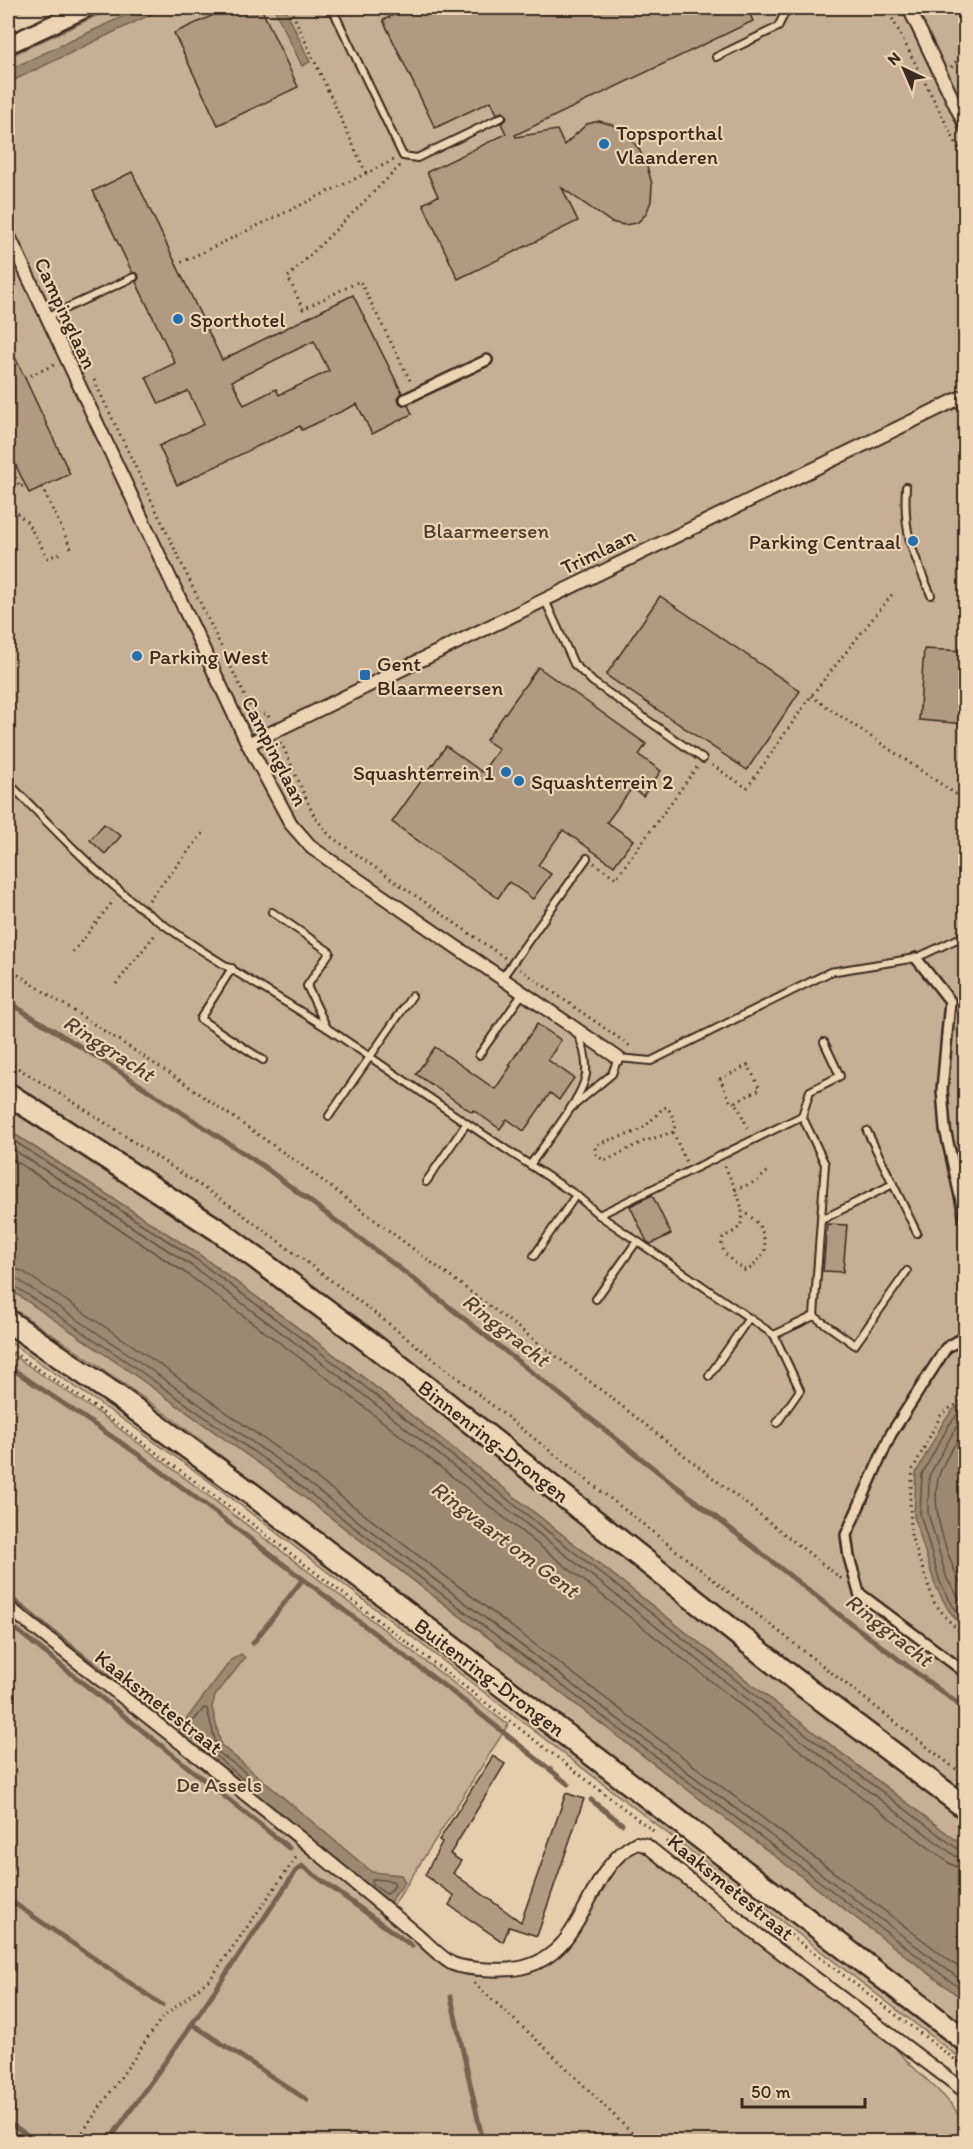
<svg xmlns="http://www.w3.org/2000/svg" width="973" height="2149" font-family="Itim,sans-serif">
<rect width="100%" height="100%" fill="#e5cdae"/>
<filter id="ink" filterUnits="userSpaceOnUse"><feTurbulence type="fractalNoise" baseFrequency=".0167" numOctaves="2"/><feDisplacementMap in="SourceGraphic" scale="12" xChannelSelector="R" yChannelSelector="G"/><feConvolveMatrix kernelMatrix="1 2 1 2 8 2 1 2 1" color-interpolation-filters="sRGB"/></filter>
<g filter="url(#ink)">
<!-- green -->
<g fill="#c6af94" stroke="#806c59" stroke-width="1.5">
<polygon points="113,8 965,8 965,1847 774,1702 349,1366 200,1255 8,1130 8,57"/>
<polygon points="8,1288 122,1366 271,1472 965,2001 965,2026 169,1416 96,1364 8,1305"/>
<polygon points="8,1333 133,1418 217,1479 965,2056 965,2062 213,1484 128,1423 8,1341"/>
<path d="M 8,1352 L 100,1414 L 317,1578 L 508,1725 L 390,1911 L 453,1963 L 493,1970 L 548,1958 L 594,1895 L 636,1843 L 888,2039 C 894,2047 900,2054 907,2061 C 920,2075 965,2109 963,2130 C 962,2135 958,2138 954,2142 L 8,2141 Z"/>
</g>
<!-- water -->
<g fill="#9d8871" stroke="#766250" stroke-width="1.5">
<polygon points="141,8 164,8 8,83 8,70"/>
<polygon points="274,8 285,8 310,62 302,66"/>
<polygon points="8,1130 200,1255 349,1366 774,1702 965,1847 965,2001 271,1472 122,1366 8,1288"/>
<polygon points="965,1402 965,1631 948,1609 935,1585 914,1516 916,1473 944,1421 954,1409"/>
<polygon points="241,1654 245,1658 215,1696 212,1707 221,1745 372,1872 401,1875 405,1882 390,1902 380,1898 181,1736 179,1729 231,1660"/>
</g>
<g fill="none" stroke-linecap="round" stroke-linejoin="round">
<!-- shore -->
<g stroke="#62503f" stroke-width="1.5">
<polyline points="8,1137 197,1260 345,1371 770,1707 959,1850 966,1852"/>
<polyline points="8,1146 192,1266 341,1377 765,1713 955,1856 966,1859"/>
<polyline points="8,1156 187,1274 335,1384 760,1720 949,1863 957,1867 966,1868"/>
<polyline points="8,1267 22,1271 135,1347 285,1454 966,1973"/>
<polyline points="8,1276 17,1279 130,1355 279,1461 966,1984"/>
<polyline points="8,1284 13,1285 126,1361 275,1467 966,1993"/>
<polyline points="966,1409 958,1414 949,1425 922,1474 920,1514 940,1582 953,1606 966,1621"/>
<polyline points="966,1418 955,1429 929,1476 928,1513 947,1579 966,1609"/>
<path d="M 966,1430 C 956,1441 941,1465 938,1479 C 930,1512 950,1565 966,1594"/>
<polygon points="204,1708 207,1709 218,1752 246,1773 246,1778 242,1778 187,1732 187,1729"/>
<polygon points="375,1879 393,1881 395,1885 389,1893 386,1894 372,1884 372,1880"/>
</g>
<!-- stream -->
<g stroke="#766250" stroke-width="5">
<polyline points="8,1002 105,1062 263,1166 415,1280 841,1616 966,1710"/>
<polyline points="8,1366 142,1457 468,1704 568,1784"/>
<polyline points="8,1596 162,1719"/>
<polyline points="8,1623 289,1848"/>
<polyline points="253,1643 303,1579"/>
<polyline points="591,1800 622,1824"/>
<polyline points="8,1899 162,2005"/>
<polyline points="451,1997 483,2142"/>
<polyline points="192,2024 307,2100"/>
<polyline points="8,2122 38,2142"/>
<polyline points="357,2136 366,2142"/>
<polyline points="108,2142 192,2024 296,1871 302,1866 412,1946"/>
</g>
</g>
<!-- building -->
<g fill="#b19a81" stroke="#3b2a1e" stroke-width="1.5" fill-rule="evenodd">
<polygon points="229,8 261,8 298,87 218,125 174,33"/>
<polygon points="409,8 747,8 753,21 515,135 516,137 557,130 564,145 587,124 599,121 613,125 627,135 639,149 647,166 652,184 651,201 646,214 637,223 624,225 611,222 562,188 578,221 458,279 423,204 438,196 427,172 506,134 501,123 506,120 507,117 503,112 497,114 491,101 435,128 383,20"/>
<path d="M 132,172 L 222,360 L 353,295 L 402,393 L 398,398 L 399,402 L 404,406 L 408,405 L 412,414 L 372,434 L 357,404 L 302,430 L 300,426 L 177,485 L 159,446 L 204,424 L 188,391 L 159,404 L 146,377 L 175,363 L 136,282 L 139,278 L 138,274 L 132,272 L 93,191 ZM 314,341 L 329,371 L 279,395 L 276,389 L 244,405 L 232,381 Z"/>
<polygon points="8,342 70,474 29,493 8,449"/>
<polygon points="660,596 800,691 747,770 606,675"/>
<polygon points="924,649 966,651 966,724 919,720"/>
<polygon points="538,667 646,744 639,755 661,771 643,796 632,788 607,822 633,840 614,866 563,830 538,865 551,874 533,899 509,882 498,898 392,822 446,746 482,772 499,749 486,740"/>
<polygon points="104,824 121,836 105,854 90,840"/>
<polygon points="537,1024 561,1040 548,1060 574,1078 559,1100 550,1093 524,1131 507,1119 500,1129 473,1110 472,1112 416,1074 435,1047 495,1089 511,1066 509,1065"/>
<polygon points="652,1195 671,1234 651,1244 647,1242 630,1206"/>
<polygon points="827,1224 847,1225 843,1272 823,1271"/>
<polygon points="493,1756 505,1764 450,1854 461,1861 453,1873 521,1922 566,1793 584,1799 537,1936 509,1927 503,1942 449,1905 454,1896 425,1875 442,1842 439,1840"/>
</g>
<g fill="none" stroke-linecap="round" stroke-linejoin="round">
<!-- service casing -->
<g stroke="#3b2a1e" stroke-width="10">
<g id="service">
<polyline points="332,8 403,156 417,158 502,117"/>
<polyline points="716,57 778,27 787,8"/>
<polyline points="47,317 134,277"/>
<path d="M 906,487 C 903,534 913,553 931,595"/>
<polyline points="545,600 574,664 593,682 703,759"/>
<path d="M 8,782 C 45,820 82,859 122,893 C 185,945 258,984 327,1028 C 395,1073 461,1121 530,1165"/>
<polyline points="272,912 330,952 307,986 327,1028"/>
<polyline points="232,968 200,1019 263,1060"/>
<polyline points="502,978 587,858"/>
<path d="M 577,1033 C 584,1046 587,1059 586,1074 C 583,1098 545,1143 530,1165 L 576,1195 L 599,1215 L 774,1335 L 800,1390 L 777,1423"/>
<polyline points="479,1055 523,993"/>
<polyline points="571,1108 612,1074 618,1058 651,1061 830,972 916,958 966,935"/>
<polyline points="329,1116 412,996"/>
<polyline points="802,1116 810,1091 840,1076 824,1042"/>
<polyline points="867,1131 917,1233"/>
<polyline points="426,1182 466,1124"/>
<polyline points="599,1215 802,1116 825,1164 814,1316 774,1335"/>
<polyline points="821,1220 893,1184"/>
<polyline points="534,1256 576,1195"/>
<polyline points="596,1299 637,1241"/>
<polyline points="814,1316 855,1345 907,1271"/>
<polyline points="709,1376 749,1318"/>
</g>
</g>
<!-- pedestrian casing -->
<g stroke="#3b2a1e" stroke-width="14">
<g id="pedestrian">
<polyline points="405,399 487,360"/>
<polyline points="916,958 950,1001 942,1090 945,1129 966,1223"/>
<polyline points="966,1336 946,1348 891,1434 846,1535 849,1557 859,1593 966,1673"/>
</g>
</g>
<!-- minor casing -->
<g stroke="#3b2a1e" stroke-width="16">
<g id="minor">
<polyline points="909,8 966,127"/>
<polyline points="8,234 248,744 291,824 312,848 618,1058"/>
<polyline points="248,744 966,395"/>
<path d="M 8,1607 C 113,1690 220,1772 323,1857 C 355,1883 386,1909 418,1935 C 427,1943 442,1959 453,1964 C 468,1970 504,1971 520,1968 C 589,1954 582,1871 636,1843 L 646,1845 L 758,1935 L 966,2092"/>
</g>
</g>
<!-- tertiary casing -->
<g stroke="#3b2a1e" stroke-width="21">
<polyline id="tertiary" points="8,45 87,8"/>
</g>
<!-- trunk casing -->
<g stroke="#3b2a1e" stroke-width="26">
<g id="trunk">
<polyline points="8,1094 218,1230 368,1341 793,1678 966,1808"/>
<polyline points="8,1321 117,1396 253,1495 966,2041"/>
</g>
</g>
<!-- path -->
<g stroke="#3b2a1e" stroke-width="3" stroke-dasharray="1.5 4.5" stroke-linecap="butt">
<polyline points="290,8 366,173"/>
<polyline points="887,8 966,163"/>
<polyline points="8,9 10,8"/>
<polyline points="8,16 26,8"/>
<polyline points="951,67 966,50"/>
<polyline points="400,166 288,277 303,309 360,281 412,384"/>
<polyline points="176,265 394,160"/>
<polyline points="25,378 56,364"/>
<polyline points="94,380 249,705 258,714 267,714 270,719"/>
<polyline points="8,453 9,452"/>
<polyline points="8,461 20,487 25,485"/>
<polyline points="42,487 71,548"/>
<polyline points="8,505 27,522 48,558 61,553"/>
<polyline points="811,696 966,801"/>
<polyline points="281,742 314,816 330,836 505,958"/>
<polyline points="712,765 747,788 811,696 894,592"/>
<polyline points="594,863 616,878 697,767"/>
<polyline points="149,900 204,832"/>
<polyline points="73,952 114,900"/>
<polyline points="8,968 184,1083 307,1169 605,1393 843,1580"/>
<polyline points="520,969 633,1048"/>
<polyline points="116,984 157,932"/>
<polyline points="8,1062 78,1105 234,1208 384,1320 810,1656 966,1777"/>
<polyline points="736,1102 760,1089 748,1065 720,1079 731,1103 736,1102 749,1131"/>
<path d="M 673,1132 L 642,1142 L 607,1160 L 603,1160 L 596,1154 L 595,1147 C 602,1139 629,1137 641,1129 C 649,1124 656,1115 663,1108 L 667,1107 C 672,1115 678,1123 673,1132 L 686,1162"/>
<path d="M 725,1166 C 731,1182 753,1217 736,1230 C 732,1233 727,1235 723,1237 C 717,1252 734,1262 744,1270 L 752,1268 L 765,1251 C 765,1233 760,1221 744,1213"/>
<polyline points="735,1190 757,1181 768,1171"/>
<polyline points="8,1349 96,1408 239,1514 656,1833"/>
<polyline points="966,1399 942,1413 913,1469 910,1499 911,1536 934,1602 948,1620 966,1638"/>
<polyline points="666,1841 966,2068"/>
<polyline points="474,1983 551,2053 641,2142"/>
<polyline points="76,2142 161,2019 211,1978 298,1855"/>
<polyline points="960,2142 966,2135"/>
</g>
<!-- service -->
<use href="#service" stroke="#ecd4b4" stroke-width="6"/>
<!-- pedestrian -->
<use href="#pedestrian" stroke="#ecd4b4" stroke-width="9"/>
<!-- minor -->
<use href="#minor" stroke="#ecd4b4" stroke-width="12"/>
<!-- tertiary -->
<use href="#tertiary" stroke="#ecd4b4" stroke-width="16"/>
<!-- trunk -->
<use href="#trunk" stroke="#ecd4b4" stroke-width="21"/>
</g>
</g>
<!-- markers -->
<g fill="#1f6fb2" stroke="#ecd4b4" stroke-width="2">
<circle cx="604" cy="144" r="6"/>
<circle cx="178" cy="319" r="6"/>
<circle cx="913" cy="541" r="6"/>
<circle cx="137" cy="656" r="6"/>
<rect x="359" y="669" width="12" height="12" rx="3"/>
<circle cx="506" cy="772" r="6"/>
<circle cx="519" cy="781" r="6"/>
</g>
<g text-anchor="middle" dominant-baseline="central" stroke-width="4.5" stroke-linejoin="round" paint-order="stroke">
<!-- poi labels -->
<g font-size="21" fill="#3b2a1e" stroke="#ecd4b4" text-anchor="start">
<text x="616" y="132">Topsporthal<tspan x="616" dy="24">Vlaanderen</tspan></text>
<text x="190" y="319">Sporthotel</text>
<text x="901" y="541" text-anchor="end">Parking Centraal</text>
<text x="149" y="656">Parking West</text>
<text x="377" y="663">Gent<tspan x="377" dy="24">Blaarmeersen</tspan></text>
<text x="494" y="772" text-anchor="end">Squashterrein 1</text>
<text x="531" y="781">Squashterrein 2</text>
</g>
<!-- street labels -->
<g font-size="21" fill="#3b2a1e" stroke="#ecd4b4">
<text transform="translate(66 313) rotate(65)">Campinglaan</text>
<text transform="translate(598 551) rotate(-26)">Trimlaan</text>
<text transform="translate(275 751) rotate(63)">Campinglaan</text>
<text transform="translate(494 1441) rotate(38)">Binnenring-Drongen</text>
<text transform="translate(490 1677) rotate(37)">Buitenring-Drongen</text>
<text transform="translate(159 1702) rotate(38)">Kaaksmetestraat</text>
<text transform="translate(731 1887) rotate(39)">Kaaksmetestraat</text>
</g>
<!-- park labels -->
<g font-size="21" fill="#503e30" stroke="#ecd4b4">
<text x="486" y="530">Blaarmeersen</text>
<text x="219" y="1784">De Assels</text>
</g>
<!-- water labels -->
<g font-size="22" font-style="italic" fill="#544233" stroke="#ecd4b4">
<text transform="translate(109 1048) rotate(33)">Ringgracht</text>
<text transform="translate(506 1330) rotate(38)">Ringgracht</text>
<text transform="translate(505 1539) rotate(37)">Ringvaart om Gent</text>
<text transform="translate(889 1630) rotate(38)">Ringgracht</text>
</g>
</g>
<!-- margin -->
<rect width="973" height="2149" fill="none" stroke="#ecd4b4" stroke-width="30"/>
<rect x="15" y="15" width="943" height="2119" fill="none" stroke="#3b2a1e" stroke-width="2" filter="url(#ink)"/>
<!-- north arrow -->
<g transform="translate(904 69) rotate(316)" stroke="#ecd4b4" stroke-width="4.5" paint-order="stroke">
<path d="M0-4.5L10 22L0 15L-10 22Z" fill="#3b2a1e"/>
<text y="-9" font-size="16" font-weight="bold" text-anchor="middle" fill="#3b2a1e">N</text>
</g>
<!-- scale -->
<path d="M742 2098v9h123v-9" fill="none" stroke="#3b2a1e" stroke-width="3"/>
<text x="751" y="2098" font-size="18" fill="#3b2a1e" stroke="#ecd4b4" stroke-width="4.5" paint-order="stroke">50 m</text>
</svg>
